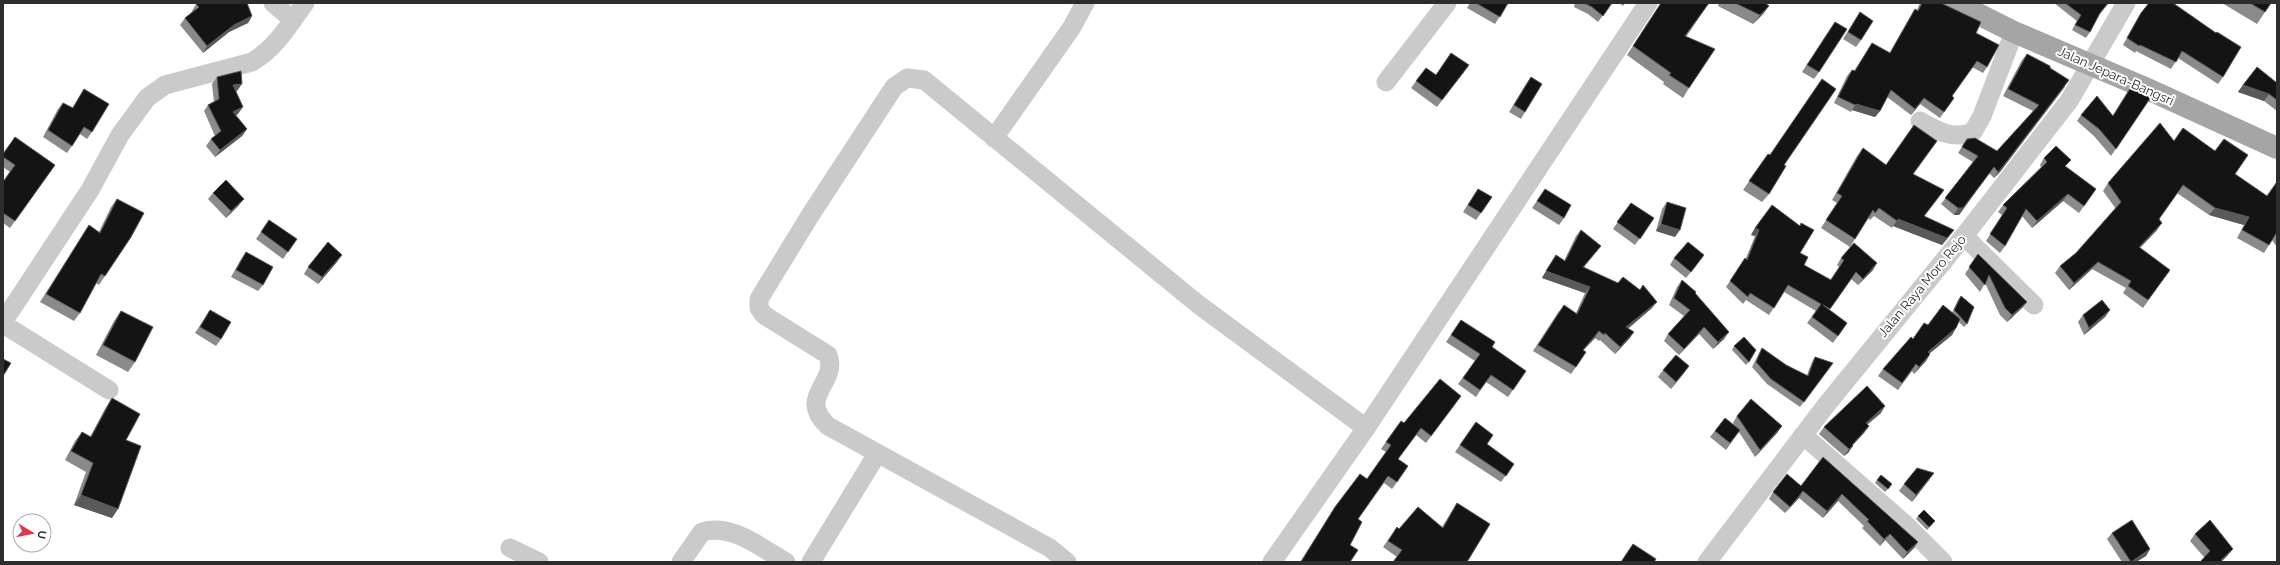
<svg xmlns="http://www.w3.org/2000/svg" width="2280" height="565" font-family="Raleway,sans-serif">
<rect width="100%" height="100%" fill="#fff"/>
<g fill="none" stroke-linecap="round" stroke-linejoin="round">
<!-- minor -->
<g stroke="#cacaca" stroke-width="19">
<polyline points="273,3 293,20"/>
<polyline points="1386,82 1447,3"/>
<path d="M 1920,121 C 1937,131 1953,140 1973,132 L 1982,116 L 2014,32"/>
<polyline points="994,138 1072,27 1085,3"/>
<polyline points="1964,236 2034,305"/>
<path d="M 3,316 L 9,313 L 90,190 L 120,135 L 147,98 L 165,85 L 252,62 C 276,48 289,25 305,3"/>
<polyline points="3,324 109,390"/>
<polyline points="1803,435 1906,525 1943,562"/>
<polyline points="510,548 539,562"/>
<path d="M 681,562 L 702,532 C 732,523 761,548 786,562"/>
<polyline points="811,562 877,454"/>
<path d="M 1067,562 L 1050,548 L 828,426 C 796,396 839,383 828,355 L 764,315 L 759,308 L 759,299 L 811,214 L 894,87 L 907,78 L 924,80 L 1199,305 L 1366,428"/>
<polyline points="1272,562 1366,428 1648,3"/>
<polyline points="1707,562 1827,404 1964,236 2069,101 2126,3"/>
</g>
<!-- major -->
<polyline stroke="#a5a5a5" stroke-width="22" points="1956,3 2014,32 2143,87 2277,148"/>
</g>
<!-- wall -->
<g fill="#8a8a8a">
<polygon points="1470,3 1508,3 1495,24 1467,8"/>
<polygon points="1575,3 1612,3 1598,22 1588,14 1574,7"/>
<polygon points="1619,3 1625,3 1623,6"/>
<polygon points="1661,3 1709,3 1686,37 1689,88 1683,98 1663,84 1664,82 1627,55"/>
<polygon points="1719,3 1765,3 1769,6 1763,14 1753,24 1718,6"/>
<polygon points="1920,3 1941,3 1976,33 1987,67 1983,73 1972,67 1952,96 1954,98 1940,118 1920,104 1911,115 1887,97 1880,111 1875,117 1852,110 1851,112 1834,103 1847,76 1852,70 1854,71 1872,43 1890,53 1911,16 1915,9 1917,10"/>
<polygon points="2054,3 2109,3 2099,15 2090,32 2086,38 2072,30 2077,21"/>
<polygon points="2149,3 2223,77 2218,84 2178,58 2171,69 2136,51 2135,53 2123,45 2137,20"/>
<polygon points="2222,3 2271,3 2257,24"/>
<polygon points="196,4 252,16 248,23 229,32 203,53 180,25 185,18 192,12 192,11"/>
<polygon points="1860,12 1861,40 1856,47 1843,39"/>
<polygon points="1835,22 1819,72 1814,79 1802,72"/>
<polygon points="2027,54 2050,68 2065,87 2000,172 1994,178 1989,173 1959,215 1954,215 1941,204 1973,162 1958,153 1967,139 1997,151 2033,111 2003,96 2022,60"/>
<polygon points="1426,68 1436,75 1464,72 1437,107 1411,88"/>
<polygon points="217,77 237,91 236,91 238,114 236,115 247,129 242,136 215,157 206,146 211,139 215,136 204,111 208,105 214,102 212,84"/>
<polygon points="1531,77 1525,112 1521,119 1509,112 1526,84"/>
<polygon points="2277,83 2277,111 2264,101 2238,92 2243,85"/>
<polygon points="2131,87 2151,97 2111,156 2094,136 2077,121 2081,115 2113,115"/>
<polygon points="84,89 92,132 87,139 80,134 67,153 43,137 58,109 63,103 72,108"/>
<polygon points="2174,141 2235,174 2267,196 2277,181 2277,247 2272,240 2264,253 2237,238 2244,225 2209,215 2177,193 2159,219 2157,230 2140,248 2170,270 2143,308 2123,293 2126,288 2092,269 2069,290 2055,273 2060,266 2076,253 2116,209 2103,191 2108,183"/>
<polygon points="1863,148 1886,165 1913,174 1938,198 1924,216 1949,237 1942,245 1893,226 1892,228 1874,216 1870,220 1868,218 1855,239 1850,247 1821,228 1837,203 1832,200 1857,156"/>
<polygon points="3,153 55,165 10,228 3,223 3,182 10,172 3,167"/>
<polygon points="1768,154 1784,165 1769,194 1762,202 1743,190"/>
<polygon points="2044,158 2066,167 2096,189 2079,213 2063,201 2032,228 2022,216 2005,246 2000,253 1986,241 2002,215 1998,212 2003,205 2041,167 2040,165"/>
<polygon points="1478,189 1492,197 1476,220 1463,212"/>
<polygon points="1545,189 1564,218 1559,225 1532,208"/>
<polygon points="213,193 239,205 226,218 208,199"/>
<polygon points="117,199 105,276 99,285 96,283 80,313 74,321 40,302 89,225 99,232 111,207"/>
<polygon points="1667,202 1675,237 1656,231 1662,209"/>
<polygon points="1631,203 1654,218 1635,245 1613,229"/>
<polygon points="269,220 297,239 283,259 256,239"/>
<polygon points="1755,228 1800,253 1804,265 1830,280 1839,267 1837,265 1841,258 1873,270 1858,285 1851,279 1829,310 1847,323 1833,343 1807,323 1816,311 1784,292 1769,315 1746,300 1743,304 1726,287 1745,258 1746,258 1755,236 1751,235"/>
<polygon points="1581,230 1596,252 1584,267 1652,308 1628,328 1630,338 1615,354 1600,340 1599,341 1595,338 1583,350 1576,367 1571,374 1533,351 1559,311 1576,313 1585,293 1542,278 1556,255 1564,261 1576,236"/>
<polygon points="246,252 263,285 258,291 231,277 241,259"/>
<polygon points="1978,254 2027,302 2022,308 2007,322 2000,315 1985,283 1980,292 1965,274"/>
<polygon points="1674,258 1699,262 1686,278 1670,265"/>
<polygon points="337,262 318,284 304,274 308,267"/>
<polygon points="1682,280 1695,293 1724,339 1713,349 1699,334 1679,355 1664,341 1668,334 1684,316 1669,305 1677,287"/>
<polygon points="1961,296 1967,324 1964,327 1959,322 1956,328 1952,335 1930,353 1930,354 1926,361 1914,374 1912,371 1898,390 1878,376 1883,369 1928,325 1952,313 1958,300"/>
<polygon points="210,310 221,339 216,346 195,333"/>
<polygon points="2110,310 2105,317 2084,335 2078,322 2083,315"/>
<polygon points="121,311 135,362 128,372 96,355 114,321"/>
<polygon points="1461,320 1492,347 1526,371 1508,397 1486,382 1476,397 1458,384 1475,361 1446,342"/>
<polygon points="1734,346 1749,362 1746,365 1732,350"/>
<polygon points="1762,348 1786,365 1807,375 1812,362 1815,357 1833,363 1800,407 1767,384 1752,367 1759,353"/>
<polygon points="1689,366 1684,373 1671,389 1658,377 1663,370"/>
<polygon points="112,398 126,440 112,518 74,505 86,472 65,460 75,441 82,432 90,437 106,407"/>
<polygon points="1456,403 1426,443 1416,435 1398,459 1397,482 1392,489 1384,483 1358,519 1350,545 1350,562 1300,562 1335,507 1367,479 1386,452 1381,449 1386,442 1404,423"/>
<polygon points="1881,413 1867,424 1869,426 1864,433 1853,445 1848,453 1844,456 1819,434 1824,427"/>
<polygon points="1737,416 1782,426 1777,433 1755,457 1739,432 1726,450 1710,437 1725,418 1735,426 1733,423"/>
<polygon points="1476,422 1487,444 1514,464 1501,482 1455,452"/>
<polygon points="1823,457 1918,542 1914,548 1903,559 1885,540 1880,546 1862,528 1864,526 1838,501 1823,518 1799,498 1785,513 1769,499 1773,492 1801,486"/>
<polygon points="1877,480 1889,488 1885,492 1875,483"/>
<polygon points="1929,480 1912,502 1899,491 1904,484"/>
<polygon points="1457,503 1490,524 1397,557 1383,547 1397,527 1399,529 1442,527"/>
<polygon points="1918,516 1933,524 1927,530 1916,519"/>
<polygon points="2112,533 2150,549 2146,556 2136,562 2122,562 2107,539"/>
<polygon points="2195,534 2228,555 2222,561 2204,557 2190,541"/>
</g>
<!-- shaded-wall -->
<g fill="#5a5a5a">
<polygon points="1769,6 1763,14 1753,24 1760,15"/>
<polygon points="252,16 248,23 229,32 203,53 207,46 234,25"/>
<polygon points="2069,80 2000,172 1994,178 1998,172"/>
<polygon points="242,84 237,91 228,92 233,85"/>
<polygon points="2243,85 2269,94 2264,101 2238,92"/>
<polygon points="1924,98 1920,104 1911,115 1915,109"/>
<polygon points="1856,104 1880,111 1875,117 1852,110"/>
<polygon points="243,107 238,114 229,119 233,112"/>
<polygon points="247,129 242,136 215,157 220,150"/>
<polygon points="1994,167 1959,215 1954,215 1958,208"/>
<polygon points="2068,194 2063,201 2032,228 2037,221"/>
<polygon points="244,199 239,205 226,218 231,211"/>
<polygon points="2215,208 2249,217 2244,225 2209,215"/>
<polygon points="1898,219 1954,230 1942,245 1893,226"/>
<polygon points="2162,223 2157,230 2134,254 2139,247"/>
<polygon points="1661,224 1680,230 1675,237 1656,231"/>
<polygon points="1755,228 1759,230 1755,236 1751,235"/>
<polygon points="1601,246 1596,252 1579,273 1583,267"/>
<polygon points="342,255 337,262 318,284 322,277"/>
<polygon points="2098,262 2092,269 2069,290 2074,283"/>
<polygon points="1877,263 1873,270 1858,285 1863,279"/>
<polygon points="1546,271 1590,287 1585,293 1542,278"/>
<polygon points="1657,302 1652,308 1622,334 1626,327"/>
<polygon points="2027,302 2022,308 2007,322 2012,315"/>
<polygon points="2110,310 2105,317 2084,335 2089,328"/>
<polygon points="1704,327 1699,334 1679,355 1684,349"/>
<polygon points="1956,328 1952,335 1923,359 1928,352"/>
<polygon points="1599,331 1595,338 1578,356 1583,350"/>
<polygon points="1634,332 1630,338 1615,354 1620,347"/>
<polygon points="1729,332 1724,339 1713,349 1718,342"/>
<polygon points="1930,354 1926,361 1914,374 1919,367"/>
<polygon points="1689,366 1684,373 1671,389 1676,382"/>
<polygon points="1885,406 1881,413 1861,430 1866,423"/>
<polygon points="1782,426 1777,433 1755,457 1760,450"/>
<polygon points="1869,426 1864,433 1850,448 1853,446 1848,453 1844,456 1852,445"/>
<polygon points="1934,473 1929,480 1912,502 1916,495"/>
<polygon points="1803,491 1799,498 1785,513 1790,507"/>
<polygon points="1842,494 1838,501 1823,518 1827,511"/>
<polygon points="81,495 118,509 112,518 74,505"/>
<polygon points="1890,534 1880,546 1884,539"/>
<polygon points="1918,542 1914,548 1903,559 1907,552"/>
<polygon points="2150,549 2146,556 2136,562 2131,562"/>
<polygon points="2233,549 2228,555 2221,562 2221,560"/>
</g>
<!-- building -->
<g fill="#141414" stroke="#5a5a5a">
<polygon points="198,3 247,3 252,16 234,25 207,46 185,18 199,7 196,4"/>
<polygon points="1476,3 1508,3 1500,17"/>
<polygon points="1584,3 1612,3 1603,16 1592,7"/>
<polygon points="1661,3 1709,3 1685,36 1715,49 1689,88 1669,75 1671,73 1633,46"/>
<polygon points="1735,3 1765,3 1769,6 1760,15"/>
<polygon points="1922,3 1941,3 1981,22 1976,33 1999,45 1987,67 1977,61 1952,96 1954,98 1944,112 1924,98 1915,109 1891,90 1880,111 1856,104 1855,105 1838,97 1852,70 1855,71 1872,43 1890,53 1915,9 1918,11"/>
<polygon points="2065,3 2108,3 2100,13 2090,32 2075,25 2081,15"/>
<polygon points="2149,3 2173,3 2216,33 2217,32 2241,47 2223,77 2182,51 2176,62 2140,45 2139,46 2127,38 2141,13"/>
<polygon points="2250,3 2271,3 2265,12"/>
<polygon points="1860,12 1873,21 1861,40 1848,32"/>
<polygon points="1835,22 1847,29 1819,72 1807,65"/>
<polygon points="1451,53 1469,65 1442,100 1416,81 1426,68 1436,75"/>
<polygon points="2027,54 2050,66 2050,68 2069,80 2004,165 1998,172 1994,167 1963,208 1958,208 1945,198 1978,156 1962,147 1967,139 1975,138 1997,151 2039,105 2008,89"/>
<polygon points="2257,67 2277,83 2277,100 2269,94 2243,85"/>
<polygon points="241,71 242,84 233,85 243,107 233,112 247,129 220,150 211,139 221,131 208,105 219,99 217,77"/>
<polygon points="1531,77 1542,84 1525,112 1514,105"/>
<polygon points="1822,79 1836,89 1784,165 1786,166 1769,194 1749,181 1768,154 1770,155"/>
<polygon points="2131,87 2151,97 2116,149 2099,129 2081,115 2097,96 2113,116"/>
<polygon points="84,89 109,104 92,132 84,127 72,146 48,130 63,103 73,108"/>
<polygon points="2160,123 2174,141 2183,128 2215,151 2224,139 2248,155 2235,174 2267,196 2277,182 2277,233 2277,232 2269,245 2242,230 2249,217 2215,208 2183,185 2159,219 2162,223 2139,247 2170,270 2148,300 2128,286 2131,281 2098,262 2074,283 2060,266 2076,253 2121,202 2108,183"/>
<polygon points="1914,125 1937,141 1913,174 1944,190 1924,216 1954,230 1947,238 1898,219 1897,221 1879,208 1875,213 1873,210 1855,239 1826,220 1842,196 1837,193 1863,148 1886,165"/>
<polygon points="15,137 55,165 15,221 3,213 3,182 15,165 3,157 3,154"/>
<polygon points="2056,146 2071,160 2065,166 2096,189 2084,206 2068,194 2037,221 2026,209 2005,246 1990,234 2007,208 2003,205 2047,162 2044,158"/>
<polygon points="226,180 244,199 231,211 213,193"/>
<polygon points="1478,189 1492,197 1481,213 1468,205"/>
<polygon points="1545,189 1571,205 1564,218 1537,201"/>
<polygon points="117,199 144,213 131,237 105,276 101,274 80,313 46,294 89,225 100,233"/>
<polygon points="1667,202 1686,208 1680,230 1661,224"/>
<polygon points="1631,203 1654,218 1640,239 1617,222"/>
<polygon points="1772,205 1800,226 1801,223 1814,230 1800,253 1808,257 1804,265 1831,280 1844,260 1841,258 1854,243 1877,263 1863,279 1856,272 1830,309 1823,305 1847,323 1838,336 1812,317 1821,304 1788,285 1774,308 1750,293 1748,297 1730,281 1745,258 1747,260 1759,230 1755,228"/>
<polygon points="269,220 297,239 288,252 261,232"/>
<polygon points="1581,230 1601,246 1583,267 1618,283 1623,277 1640,290 1643,285 1657,302 1626,327 1634,332 1620,347 1605,333 1604,335 1599,331 1583,350 1586,352 1576,367 1538,345 1564,305 1577,314 1590,287 1546,271 1556,255 1565,261"/>
<polygon points="328,242 342,255 322,277 308,267"/>
<polygon points="1688,242 1704,255 1691,272 1674,258"/>
<polygon points="246,252 273,267 263,285 236,270"/>
<polygon points="1978,254 2027,302 2012,315 2005,308 1989,275 1985,285 1969,267"/>
<polygon points="1682,280 1696,292 1695,293 1729,332 1718,342 1704,327 1684,349 1668,334 1690,310 1674,298"/>
<polygon points="1961,296 1974,307 1967,324 1954,310"/>
<polygon points="2102,300 2110,310 2089,328 2083,315"/>
<polygon points="1943,305 1960,319 1956,328 1928,352 1930,354 1919,367 1916,364 1902,383 1883,369 1911,337 1913,339 1924,323 1928,325"/>
<polygon points="210,310 231,322 221,339 200,327"/>
<polygon points="121,311 153,327 135,362 103,345"/>
<polygon points="1461,320 1495,342 1492,347 1526,371 1513,390 1491,375 1480,390 1463,378 1480,354 1451,335"/>
<polygon points="1744,337 1756,350 1749,362 1734,346"/>
<polygon points="1762,348 1786,365 1808,376 1815,357 1833,363 1804,402 1771,379 1756,362"/>
<polygon points="1676,355 1689,366 1676,382 1663,370"/>
<polygon points="3,359 11,363 3,376"/>
<polygon points="1440,379 1461,396 1431,436 1421,428 1398,459 1408,466 1397,482 1388,476 1358,519 1362,522 1350,545 1358,550 1350,562 1301,562 1335,507 1360,474 1367,479 1391,445 1386,442 1401,421 1404,423"/>
<polygon points="1867,386 1885,406 1866,423 1869,426 1852,445 1853,446 1849,449 1824,427"/>
<polygon points="112,398 140,414 126,440 141,446 118,509 81,495 93,463 71,451 82,432 91,437"/>
<polygon points="1751,399 1782,426 1760,450 1737,416"/>
<polygon points="1725,418 1740,430 1730,443 1715,431"/>
<polygon points="1476,422 1493,435 1487,444 1514,464 1506,476 1460,445"/>
<polygon points="1823,457 1918,542 1907,552 1890,534 1884,539 1867,521 1869,520 1842,494 1827,511 1803,491 1790,507 1773,492 1787,474 1801,486"/>
<polygon points="1917,468 1934,473 1916,495 1904,484"/>
<polygon points="1881,475 1892,484 1888,489 1877,480"/>
<polygon points="1457,503 1490,524 1467,562 1393,562 1402,550 1388,541 1397,527 1399,529 1418,507 1443,528"/>
<polygon points="1924,510 1935,521 1929,527 1918,516"/>
<polygon points="2132,520 2150,549 2131,562 2112,533"/>
<polygon points="2210,520 2233,549 2221,560 2223,562 2200,562 2210,551 2195,534"/>
<polygon points="1633,544 1656,559 1654,562 1621,562"/>
</g>
<g text-anchor="middle" dominant-baseline="central" stroke-width="4" stroke-linejoin="round" paint-order="stroke">
<!-- street labels -->
<g font-size="13" fill="#2d2d2d" stroke="#fff">
<text transform="translate(2116 76) rotate(24)">Jalan Jepara-Bangsri</text>
<text transform="translate(1922 286) rotate(-50)">Jalan Raya Moro Rejo</text>
</g>
</g>
<!-- border -->
<rect width="2280" height="565" fill="none" stroke="#2d2d2d" stroke-width="8"/>
<!-- north arrow -->
<g transform="translate(32 533) rotate(100)"><circle r="19" fill="#ffffff" stroke="#ababab"/>
<path d="M0-3L7 15L0 10L-7 15Z" fill="#dc364c"/>
<text y="-6" font-size="11" font-weight="bold" text-anchor="middle" fill="#2d2d2d">U</text>
</g>
</svg>
